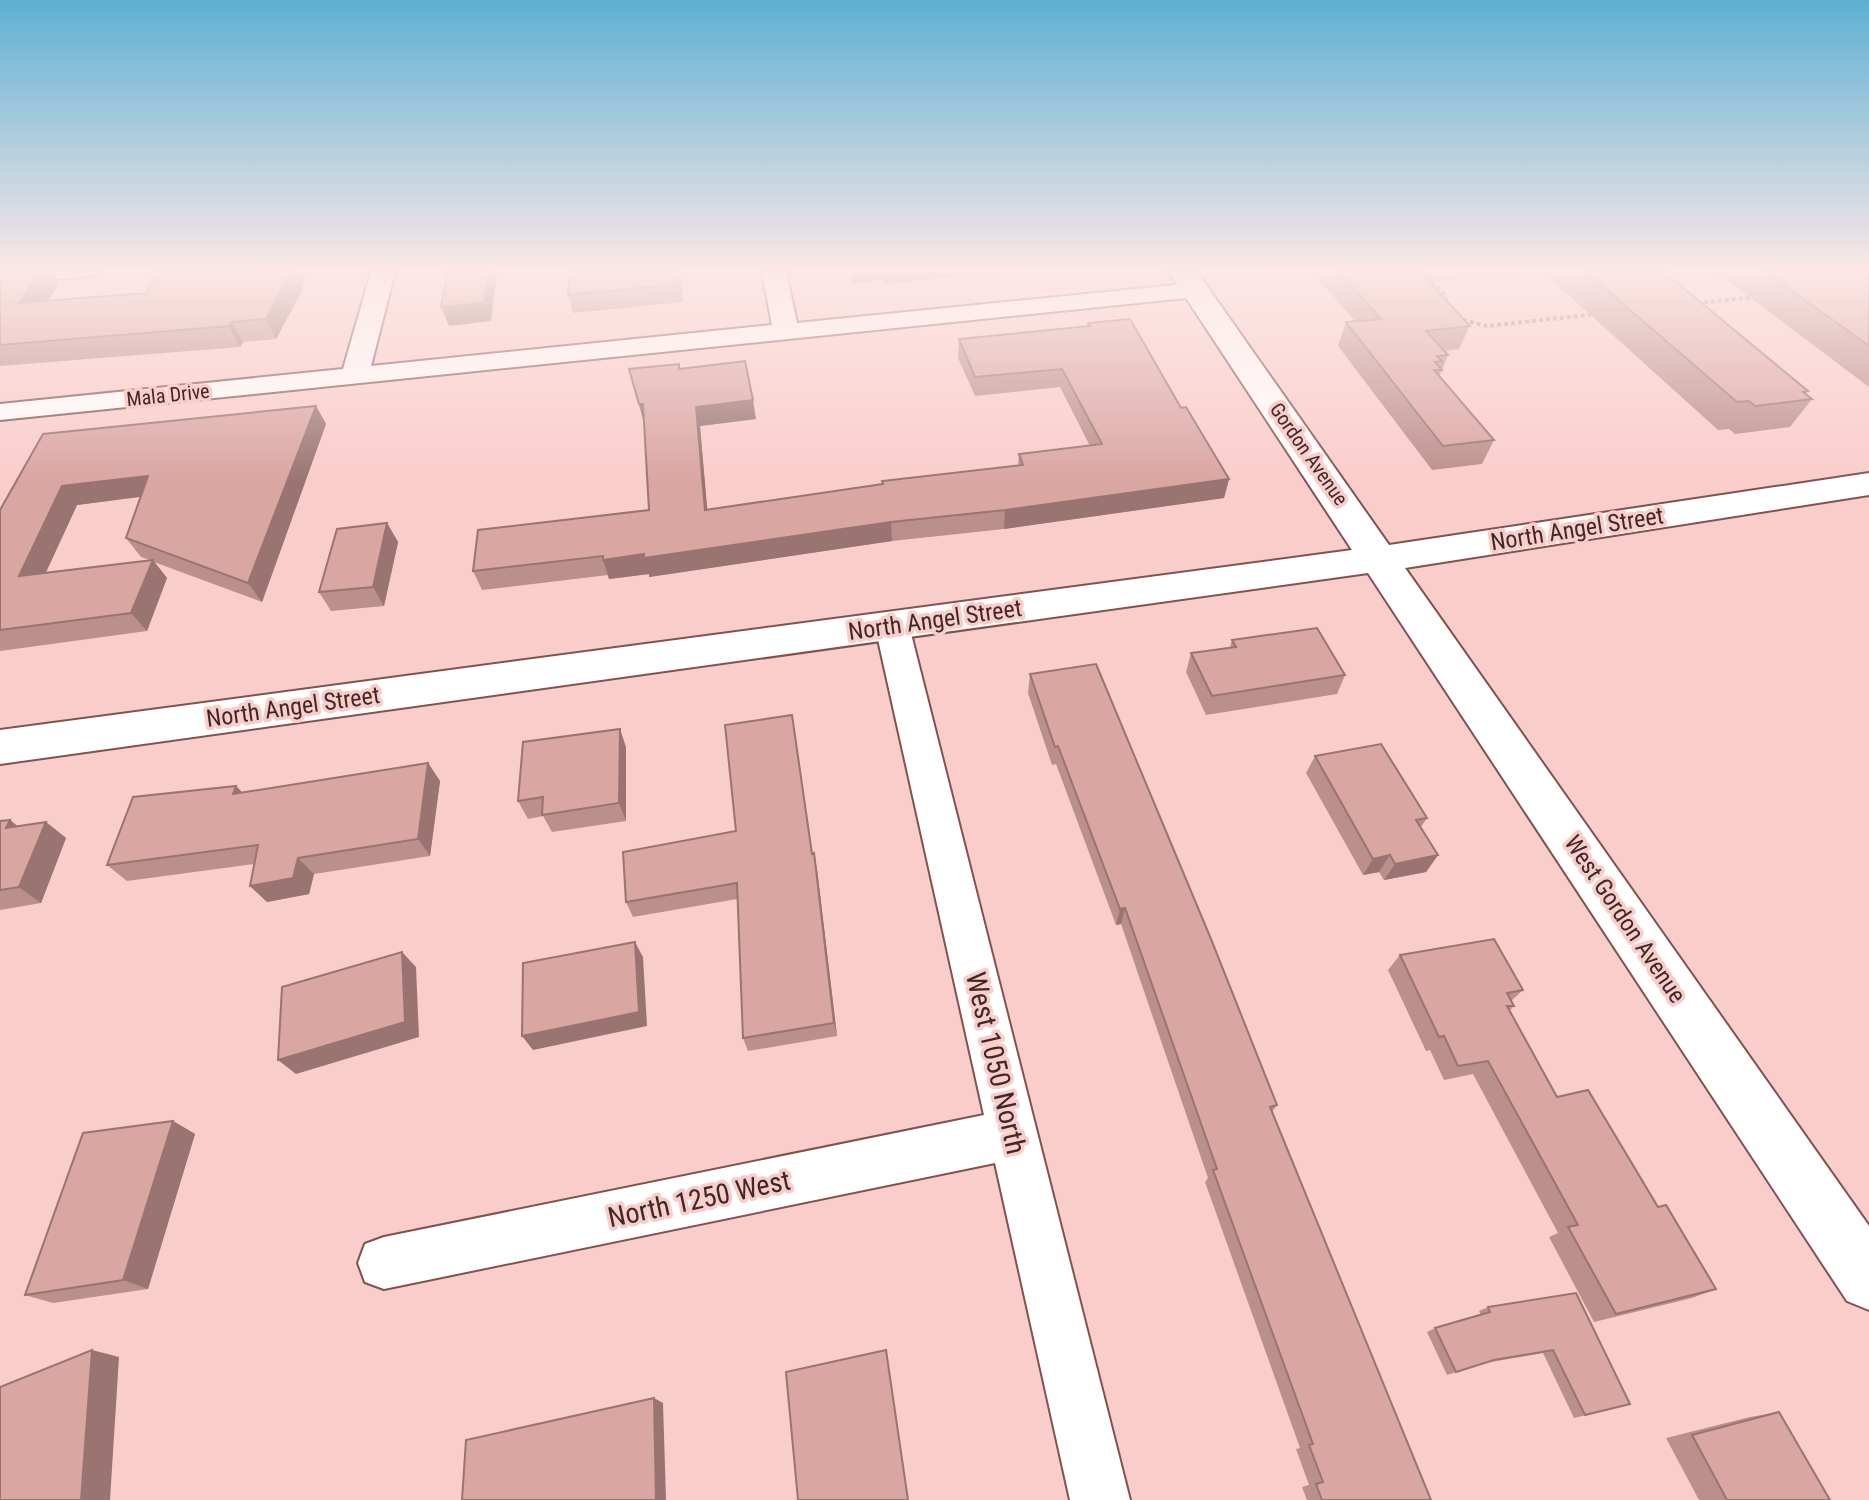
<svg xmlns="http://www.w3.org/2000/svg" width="1869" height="1500" font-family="'Roboto Condensed',sans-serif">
<rect width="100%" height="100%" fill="#f9cdca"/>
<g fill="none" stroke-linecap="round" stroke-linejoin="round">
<!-- lane casing -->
<g stroke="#815350" stroke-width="4">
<polygon id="lane" points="53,272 97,272 91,276 0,284 0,276"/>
</g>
<!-- street casing -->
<g stroke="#815350" stroke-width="4">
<g id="street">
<polygon points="371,272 395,272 371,366 772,325 762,272 786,272 797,323 1196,283 1205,285 1208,290 1205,295 1196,297 0,420 0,404 343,369"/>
<polygon points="892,614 904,617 909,626 1130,1500 1070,1500 995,1163 384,1289 365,1282 358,1263 365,1244 384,1237 984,1115 875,626 880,617"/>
</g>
</g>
<!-- secondary casing -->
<g stroke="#815350" stroke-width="4">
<polygon id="secondary" points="1169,272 1197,272 1389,545 1869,473 1869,495 1405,568 1869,1226 1869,1310 1847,1301 1368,573 0,764 0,730 1352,550"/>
</g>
<!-- path -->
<g stroke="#9d7c7a" stroke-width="4" stroke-dasharray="4 3" stroke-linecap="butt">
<polyline points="1422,272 1443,293 1448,305"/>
<polyline points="1697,303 1755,297"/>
<polyline points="1463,320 1487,326 1596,314"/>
</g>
<!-- lane -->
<use href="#lane" fill="#fff" fill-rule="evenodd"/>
<!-- street -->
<use href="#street" fill="#fff" fill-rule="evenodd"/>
<!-- secondary -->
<use href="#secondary" fill="#fff" fill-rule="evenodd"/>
</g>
<!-- wall -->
<g fill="#bb8f8b" fill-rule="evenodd">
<polygon points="0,272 60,282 48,301 300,294 276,339 243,342 240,347 0,366"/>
<polygon points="570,272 680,272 683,302 573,313 568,295"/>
<polygon points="849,272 1001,272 884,284 882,280 852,283"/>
<polygon points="1312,272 1527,272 1430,282 1470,326 1459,349 1445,351 1448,355 1439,377 1494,440 1482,464 1432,470 1338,346 1346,322 1355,321"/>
<polygon points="1543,272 1664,272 1808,391 1806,394 1812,399 1790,427 1735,434 1729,429 1718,430"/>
<polygon points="1716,272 1869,272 1869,387"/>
<polygon points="1088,323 1181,408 1229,479 1224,498 1004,529 892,541 649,577 649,574 609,579 608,575 482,590 473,571 649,510 644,423 629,369 680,369 756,419 700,426 707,510 1018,466 1019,454 1090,446 1060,387 975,396 958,358 959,339 1087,327"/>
<path d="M 316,406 L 326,424 L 262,602 L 154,562 L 167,578 L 147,631 L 0,651 L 0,510 ZM 140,497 L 126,538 L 141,557 L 150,560 L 46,572 L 77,505 Z"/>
<polygon points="387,523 398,542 384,606 331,611 319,592"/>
<polygon points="1232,640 1345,675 1337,694 1206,715 1186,672 1191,653 1230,647"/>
<polygon points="1030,674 1277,1105 1272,1112 1431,1500 1307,1500 1302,1487 1309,1485 1296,1449 1300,1448 1205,1182 1208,1178 1121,924 1116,925 1056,764 1052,765 1028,693"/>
<polygon points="626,747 626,821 552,832 543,816 528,819 518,801"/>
<polygon points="1315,756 1427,818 1421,827 1438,855 1426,872 1384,880 1379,872 1363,875 1306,773"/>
<polygon points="428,763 440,781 430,856 314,874 309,894 267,902 250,886 254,864 127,881 107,865 236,786 242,792"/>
<polygon points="10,820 17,826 46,822 66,838 41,903 0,910 0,821"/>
<polygon points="812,854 817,869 837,1036 748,1051 743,1038 737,899 633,917 626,902"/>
<polygon points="1400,955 1523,990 1511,1001 1514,1006 1509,1011 1557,1097 1658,1207 1716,1289 1692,1298 1594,1322 1549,1237 1558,1233 1473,1074 1444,1080 1430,1050 1426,1051 1388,970"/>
<polygon points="173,1121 195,1134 148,1289 53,1303 25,1295"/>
<polygon points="1576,1293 1630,1404 1574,1418 1543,1353 1485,1363 1447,1375 1427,1332 1435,1328 1481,1315 1479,1311 1488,1307"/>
<polygon points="1779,1412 1830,1500 1699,1500 1666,1438 1750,1417"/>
</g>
<!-- shaded-wall -->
<g fill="#997471">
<polygon points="40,272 53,272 60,282 33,323 19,303"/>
<polygon points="290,272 306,272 300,294 276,339 266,319"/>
<polygon points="488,272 497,272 491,321 449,326 441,307"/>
<polygon points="678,272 680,272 683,302 679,284"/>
<polygon points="852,272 882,272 882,280 852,283"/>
<polygon points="883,272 1001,272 884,284"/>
<polygon points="231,322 243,342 240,347 229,326"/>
<polygon points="753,400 756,419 700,426 709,529 705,510 696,407"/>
<polygon points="639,404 643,404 644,423"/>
<polygon points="316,406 326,424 262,602 248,583"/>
<polygon points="148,476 161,494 77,505 36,594 19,576 62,486"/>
<polygon points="1229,479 1224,498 1004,529 1005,510"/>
<polygon points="891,522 892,541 649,577 649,574 609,579 603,560"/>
<polygon points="387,523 398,542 384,606 373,587"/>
<polygon points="153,560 167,578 147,631 131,613"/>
<polygon points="620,729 626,747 626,821 619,803"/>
<polygon points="428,763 440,781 430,856 418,839"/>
<polygon points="236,786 252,803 233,794"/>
<polygon points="10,820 31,837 6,828"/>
<polygon points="46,822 66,838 41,903 19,887"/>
<polygon points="814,853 817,869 837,1036 834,1023"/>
<polygon points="1390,855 1379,872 1363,875 1373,859"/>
<polygon points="1438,855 1426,872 1384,880 1395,864"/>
<polygon points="298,858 314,874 309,894 267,902 250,886"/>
<polygon points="1125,908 1121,924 1116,925 1120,909"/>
<polygon points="635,942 643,957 647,1026 533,1050 522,1036"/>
<polygon points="402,952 416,967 419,1037 296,1074 278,1060"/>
<polygon points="173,1121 195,1134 148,1289 123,1280"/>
<polygon points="92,1350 119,1357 110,1500 81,1500"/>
<polygon points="654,1398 663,1403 666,1500 656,1500"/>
</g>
<!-- building -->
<g fill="#daa6a2" stroke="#997471" stroke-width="2">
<polygon points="0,272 40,272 19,303 147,293 156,272 290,272 266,319 231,322 229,326 0,345"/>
<polygon points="448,272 488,272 484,303 441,307"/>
<polygon points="570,272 678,272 679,284 568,295"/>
<polygon points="1339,272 1420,272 1470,326 1426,331 1448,355 1437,356 1442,361 1435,362 1442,370 1434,370 1494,440 1443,446 1346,322 1381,319"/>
<polygon points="1586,272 1664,272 1808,391 1803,392 1812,399 1755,406 1749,401 1737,402"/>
<polygon points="1766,272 1869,272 1869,346"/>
<polygon points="1130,319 1181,408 1186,407 1229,479 1005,510 891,522 644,558 644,554 603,560 603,556 473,571 478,530 649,510 643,404 639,404 629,369 679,364 679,369 745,361 753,400 696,407 705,510 883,484 882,481 1023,465 1019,454 1102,444 1062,369 975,377 959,339 1090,326 1088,323"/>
<polygon points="316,406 248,583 126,538 148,476 62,486 19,576 153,560 131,613 0,630 0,510 43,434"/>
<polygon points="387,523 373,587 319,592 337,529"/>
<polygon points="1317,628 1345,675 1212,696 1191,653 1236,647 1232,640"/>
<polygon points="1096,664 1211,939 1277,1105 1270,1107 1431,1500 1322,1500 1316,1484 1323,1482 1309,1445 1313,1444 1213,1170 1217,1169 1125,908 1120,909 1058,746 1055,747 1030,674"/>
<polygon points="792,715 812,854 814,853 834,1023 743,1038 737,883 626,902 623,852 736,831 725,725"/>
<polygon points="620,729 619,803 542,815 543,797 518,801 523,742"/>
<polygon points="1381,744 1427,818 1416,820 1438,855 1395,864 1390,855 1373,859 1315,756"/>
<polygon points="428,763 418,839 298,858 293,878 250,886 258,845 107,865 133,797 236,786 233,794"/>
<polygon points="10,820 6,828 46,822 19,887 0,890 0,821"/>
<polygon points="1494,939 1523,990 1507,993 1514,1006 1507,1006 1557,1097 1588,1090 1658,1207 1666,1205 1716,1289 1616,1314 1568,1227 1578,1225 1488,1061 1458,1066 1444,1036 1439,1037 1400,955"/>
<polygon points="635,942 639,1012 522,1036 523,963"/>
<polygon points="402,952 405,1022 278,1060 282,987"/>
<polygon points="173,1121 123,1280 25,1295 83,1133"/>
<polygon points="1576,1293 1630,1404 1585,1415 1553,1350 1494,1360 1456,1372 1435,1328 1490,1312 1488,1307"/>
<polygon points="92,1350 81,1500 0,1500 0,1387"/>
<polygon points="886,1350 908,1500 798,1500 786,1372"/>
<polygon points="654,1398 656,1500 462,1500 466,1440"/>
<polygon points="1779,1412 1830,1500 1727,1500 1692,1435"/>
</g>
<!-- sky -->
<linearGradient id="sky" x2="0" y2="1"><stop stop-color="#5eb0d3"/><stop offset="0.56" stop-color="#fce8e7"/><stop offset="1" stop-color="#fce8e7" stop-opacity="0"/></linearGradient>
<rect width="1869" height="482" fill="url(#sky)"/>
<g text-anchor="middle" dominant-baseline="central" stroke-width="7" stroke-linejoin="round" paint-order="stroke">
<!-- far-street labels -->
<g font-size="20" fill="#3e2928" stroke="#f9cdca">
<text transform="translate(168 395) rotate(-6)">Mala Drive</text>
<text transform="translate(1309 454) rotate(55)">Gordon Avenue</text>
</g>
<!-- street labels -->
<g font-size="24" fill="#3e2928" stroke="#f9cdca">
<text transform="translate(1577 529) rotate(-9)">North Angel Street</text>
<text transform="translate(935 620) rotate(-8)">North Angel Street</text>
<text transform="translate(293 707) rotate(-8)">North Angel Street</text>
<text transform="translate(1625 919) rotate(56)">West Gordon Avenue</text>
</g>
<!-- near-street labels -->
<g font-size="28" fill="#3e2928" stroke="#f9cdca">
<text transform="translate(996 1063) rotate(77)">West 1050 North</text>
<text transform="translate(699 1199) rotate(-12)">North 1250 West</text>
</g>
</g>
</svg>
